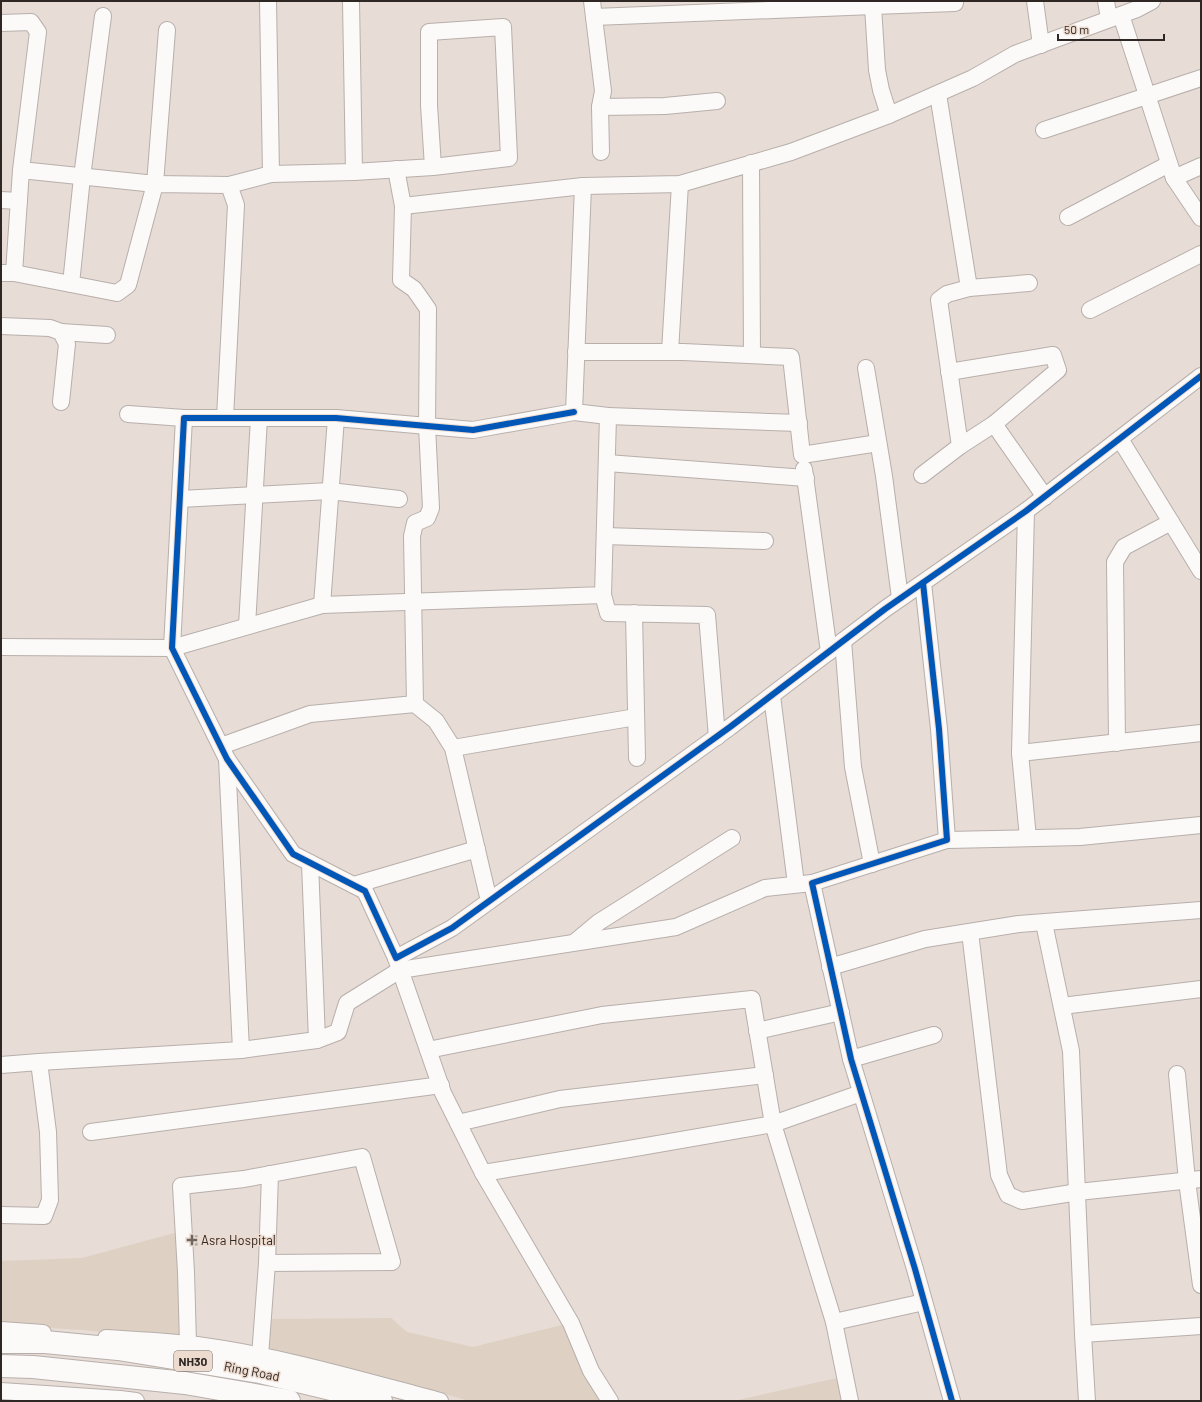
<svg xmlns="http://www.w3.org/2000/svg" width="1202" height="1402" font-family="Barlow,sans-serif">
<rect width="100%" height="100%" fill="#e7dcd6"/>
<!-- commercial -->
<g fill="#ded0c3">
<polygon points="178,1232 181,1340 82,1330 1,1325 1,1261 82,1258"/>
<polygon points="391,1318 407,1332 473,1347 566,1324 602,1401 469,1401 407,1383 263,1352 266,1319"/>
<polygon points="837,1378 844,1401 733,1401"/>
</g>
<!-- building -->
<rect fill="#cac0bc" stroke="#a69d99" x="187" y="1236" width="10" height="9"/>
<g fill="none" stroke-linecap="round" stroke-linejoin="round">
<!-- minor casing -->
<g stroke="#b8afab" stroke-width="18">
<g id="minor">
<polyline points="351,1 354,172"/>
<polyline points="592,1 603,91 600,107 601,152"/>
<polyline points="1035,1 1041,45"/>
<polyline points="1106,1 1109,19"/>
<polyline points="1121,15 1174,178 1201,218"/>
<polyline points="594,17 873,6 873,1"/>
<polyline points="1,23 31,22 38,32 21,170"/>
<polyline points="938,94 969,288 1029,283"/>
<polyline points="600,107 665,106 717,101"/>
<polyline points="889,115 881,90 877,70 873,6 955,3"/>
<polyline points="1044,130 1201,78"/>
<polyline points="751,163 752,355"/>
<polyline points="396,169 403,206 583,186 680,184 791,152 889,115 973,78 1015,54 1137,9 1152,1"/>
<polyline points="271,174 354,172 433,167 509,158 503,27 429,32 429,105 433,167"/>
<polyline points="1174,178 1201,166"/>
<polyline points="229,185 271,174 268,1"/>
<polyline points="1,200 19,201"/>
<polyline points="403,206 401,280 414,289 428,309 427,426 431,508 427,518 415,523 412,536 415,704"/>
<polyline points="1068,217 1169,164"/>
<polyline points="1,273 14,273 21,170 155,184 167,30"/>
<polyline points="14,273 117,293 128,285 155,184 229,185 236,205 225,418"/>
<polyline points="71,284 82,177 103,16"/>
<polyline points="1090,310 1201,254"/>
<polyline points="1,326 50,328 61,332 67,344 61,402"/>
<polyline points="61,332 107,335"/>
<polyline points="576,352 683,352 791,357 802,455 878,443"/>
<polyline points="670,352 680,184"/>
<polyline points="866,368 884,476 900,598"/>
<polyline points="949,372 1053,355 1058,370 994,424"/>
<polyline points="574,412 473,430 336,418 184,418 172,648 227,759 293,854 365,891 396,958 452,928 730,727 885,609 1026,511 1201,376"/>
<polyline points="128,414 184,418"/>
<polyline points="608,416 799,423"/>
<polyline points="1120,439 1201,571"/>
<polyline points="960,446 939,300 947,294 969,288"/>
<polyline points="607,463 806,478"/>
<polyline points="804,469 829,652"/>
<polyline points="922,475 960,446 994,424 1045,497"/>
<polyline points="180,499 330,491 399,499"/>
<polyline points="1026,511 1020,753 1028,838"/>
<polyline points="605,536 765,541"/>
<polyline points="923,583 939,729 947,840 812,883 851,1059 915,1269 952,1401"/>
<polyline points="603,595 608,613 707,615 717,737"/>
<polyline points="322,605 336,418"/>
<polyline points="634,613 637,758"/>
<polyline points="247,626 259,418"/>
<polyline points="843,641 853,767 872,864"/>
<polyline points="1,647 172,648 322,605 603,595 608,416 574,412 583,186"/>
<polyline points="772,696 796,884"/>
<polyline points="1117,743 1115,562 1124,547 1171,522"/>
<polyline points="221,746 310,714 415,704 436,721 453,748 489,901"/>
<polyline points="453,748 636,717"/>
<polyline points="1020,753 1201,733"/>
<polyline points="947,840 1080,837 1201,825"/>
<polyline points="310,863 317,1040"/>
<polyline points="354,885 477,849"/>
<polyline points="1044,923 1071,1051 1083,1334 1087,1401"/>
<polyline points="970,932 999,1175 1008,1195 1022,1201 1078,1192 1201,1179"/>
<polyline points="575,942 599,922 732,838"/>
<polyline points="396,958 443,1093 483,1173 629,1149 773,1124 834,1322 850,1401"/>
<polyline points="830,967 925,939 1019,924 1201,910"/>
<polyline points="1062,1006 1201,989"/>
<polyline points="757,1031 841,1012"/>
<polyline points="241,1050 317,1040 338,1032 347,1003 400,970 676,927 765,888 812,883"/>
<polyline points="428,1050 602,1015 752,999 773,1124 861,1093"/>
<polyline points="851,1059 934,1035"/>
<polyline points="1,1065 39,1062 241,1050 227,759"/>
<polyline points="1177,1074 1187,1181 1201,1285"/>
<polyline points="458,1123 560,1099 765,1075"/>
<polyline points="91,1132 441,1085"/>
<polyline points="483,1173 571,1323 591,1371 610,1401"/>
<polyline points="1,1215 44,1216 50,1200 48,1132 39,1062"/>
<polyline points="267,1263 270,1174"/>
<polyline points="834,1322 924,1302"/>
<polyline points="1,1330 43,1333"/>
<polyline points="1083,1334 1201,1326"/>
<path d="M 106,1338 C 136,1340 167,1341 197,1345 C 280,1356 360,1380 440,1401"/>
<polyline points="188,1344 186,1272 181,1186 244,1179 362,1157 392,1262 267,1263 260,1356"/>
<polyline points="1,1391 120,1399 136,1401"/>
</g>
</g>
<!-- highway casing -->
<g stroke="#b8afab" stroke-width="24">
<g id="highway">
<polyline points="1,1342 45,1342 118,1349 260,1372 381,1401"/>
<polyline points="1,1366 33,1367 185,1383 289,1401"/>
</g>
</g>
<!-- minor -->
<use href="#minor" stroke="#fbfaf9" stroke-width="16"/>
<!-- highway -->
<use href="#highway" stroke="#fbfaf9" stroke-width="22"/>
<!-- cycleway casing -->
<g stroke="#eedbcf" stroke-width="8">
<g id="cycleway">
<polyline points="574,412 473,430 336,418 184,418 172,648 227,759 293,854 365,891 396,958 452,928 730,727 885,609 1026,511 1201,376"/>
<polyline points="923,583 939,729 947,840 812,883 851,1059 915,1269 952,1401"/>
</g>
</g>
<!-- cycleway -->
<use href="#cycleway" stroke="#0057b8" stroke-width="6"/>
</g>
<!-- markers -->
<path fill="#6f6662" stroke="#eedbcf" stroke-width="1.5" d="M190 1234h4v4h4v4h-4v4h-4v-4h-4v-4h4z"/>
<g text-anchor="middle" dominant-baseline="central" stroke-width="3" stroke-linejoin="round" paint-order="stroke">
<!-- shield labels -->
<rect fill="#eedbcf" stroke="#685d57" stroke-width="1" x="174" y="1351" width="38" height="20" rx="3"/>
<g font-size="12" font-weight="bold" fill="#2f2723">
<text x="193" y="1361">NH30</text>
</g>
<!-- poi labels -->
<g font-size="13" fill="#2f2723" stroke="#eedbcf" text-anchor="start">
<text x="201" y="1240">Asra Hospital</text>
</g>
<!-- street labels -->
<g font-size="13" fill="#2f2723" stroke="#eedbcf">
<text transform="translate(252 1371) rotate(11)">Ring Road</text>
</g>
</g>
<!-- border -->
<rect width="1202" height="1402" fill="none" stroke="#2f2723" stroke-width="4"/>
<!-- scale -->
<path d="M1058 34v6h106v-6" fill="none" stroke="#2f2723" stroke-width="2"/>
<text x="1064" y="34" font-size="12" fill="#2f2723" stroke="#eedbcf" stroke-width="3" paint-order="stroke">50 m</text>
</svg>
